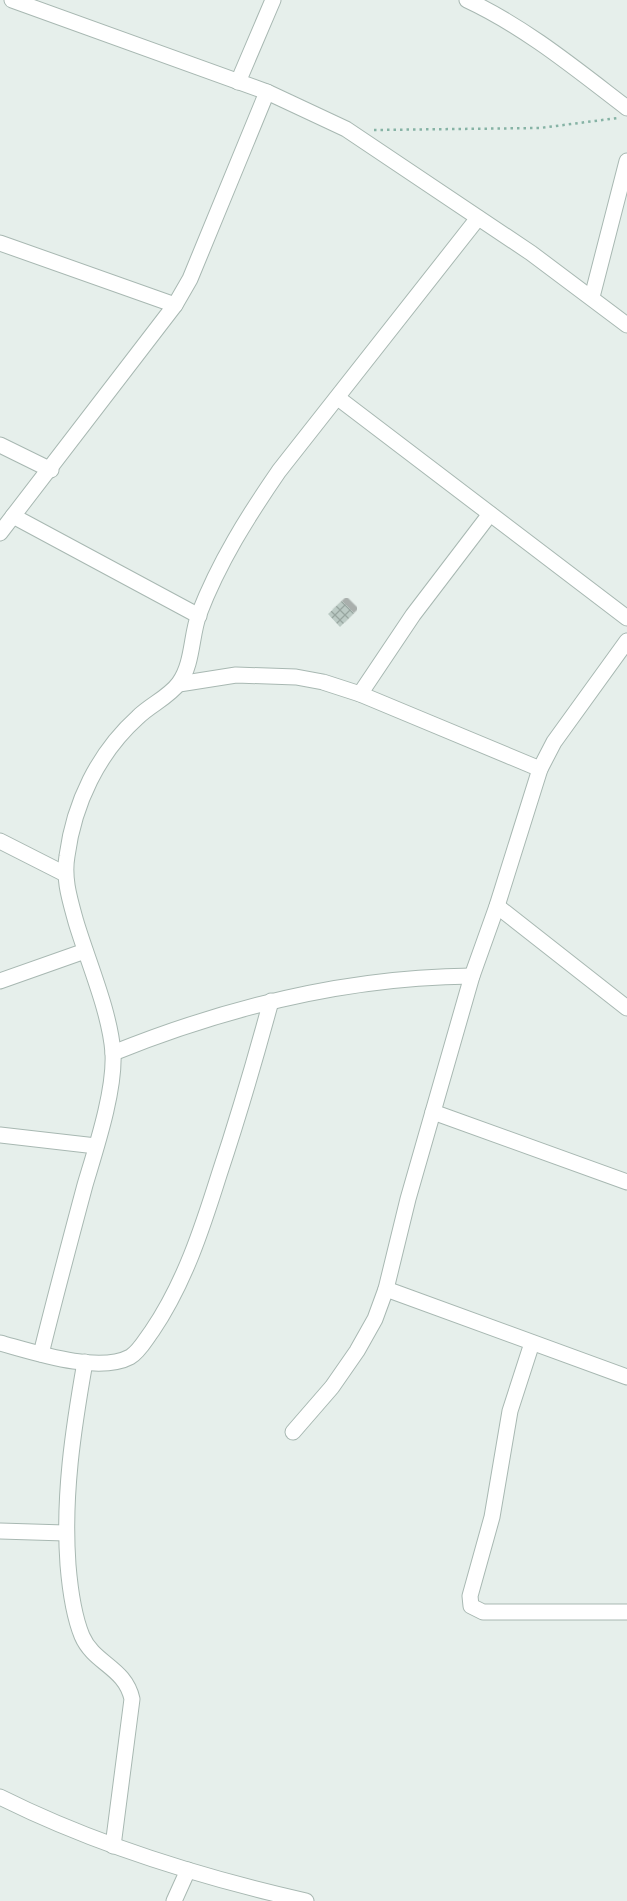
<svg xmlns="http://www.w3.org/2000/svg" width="627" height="1901" font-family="Quicksand,sans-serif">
<defs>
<pattern id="building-cross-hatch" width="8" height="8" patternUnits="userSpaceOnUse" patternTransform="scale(1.25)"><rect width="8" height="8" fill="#bbcac4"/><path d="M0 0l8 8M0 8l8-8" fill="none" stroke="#98a6a0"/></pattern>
<filter id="shadow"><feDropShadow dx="4.5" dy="-4.5" stdDeviation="0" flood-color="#0004"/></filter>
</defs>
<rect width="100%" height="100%" fill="#e6efeb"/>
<!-- building -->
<polygon fill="url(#building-cross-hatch)" filter="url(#shadow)" points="342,601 354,613 340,627 328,614"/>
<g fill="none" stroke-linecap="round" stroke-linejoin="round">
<!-- minor casing -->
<g stroke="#a8b8b2" stroke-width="17">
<g id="minor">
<polyline points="12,0 267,92 346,129 531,253 627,325"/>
<path d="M 467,0 C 525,27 576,69 627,108"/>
<polyline points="238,82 273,0"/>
<polyline points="0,243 175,305"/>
<polyline points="592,297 627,161"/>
<polyline points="338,398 627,618"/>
<polyline points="0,445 51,470"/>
<polyline points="13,516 199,616"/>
<polyline points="0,533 175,305 190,279 267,92"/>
<polyline points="179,684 236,675 296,677 323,682 360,694 540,769"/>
<polyline points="360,694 413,615 490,514"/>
<polyline points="0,841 65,874"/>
<polyline points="497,906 627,1008"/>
<polyline points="0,981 85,951"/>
<path d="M 113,1053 C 227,1007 348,977 472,976"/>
<polyline points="433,1112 627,1182"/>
<polyline points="0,1135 96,1146"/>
<polyline points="386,1289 627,1377"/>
<path d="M 0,1343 C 33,1352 98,1374 130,1357 C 139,1352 146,1339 152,1331 C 184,1284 202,1229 219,1175 C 238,1118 255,1060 271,1001"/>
<polyline points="532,1343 510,1411 492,1517 470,1596 471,1606 483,1612 627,1612"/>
<path d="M 41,1354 C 55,1297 70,1241 85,1185 C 96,1148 115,1091 113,1053 C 110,1012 88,962 76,922 C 70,900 63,879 67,856 C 74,803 98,753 138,717 C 150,705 169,697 179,683 C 193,664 191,635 199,614 C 219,562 248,516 279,471 L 478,218"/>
<path d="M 85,1362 C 73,1430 63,1496 68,1565 C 70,1589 73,1614 82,1636 C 94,1664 125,1667 132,1699 L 113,1846"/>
<polyline points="293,1432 332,1387 357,1351 375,1319 386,1289 408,1199 472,976 497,906 540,769 554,742 627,641"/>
<polyline points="0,1531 65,1533"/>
<path d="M 0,1797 C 96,1845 200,1877 306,1901"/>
<polyline points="174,1901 188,1870"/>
</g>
</g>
<!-- path -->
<polyline stroke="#86b3a5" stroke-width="2.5" stroke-dasharray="2.5 4" stroke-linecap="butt" points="374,130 540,128 618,118"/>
<!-- minor -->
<use href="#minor" stroke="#fff" stroke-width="15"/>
</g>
</svg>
